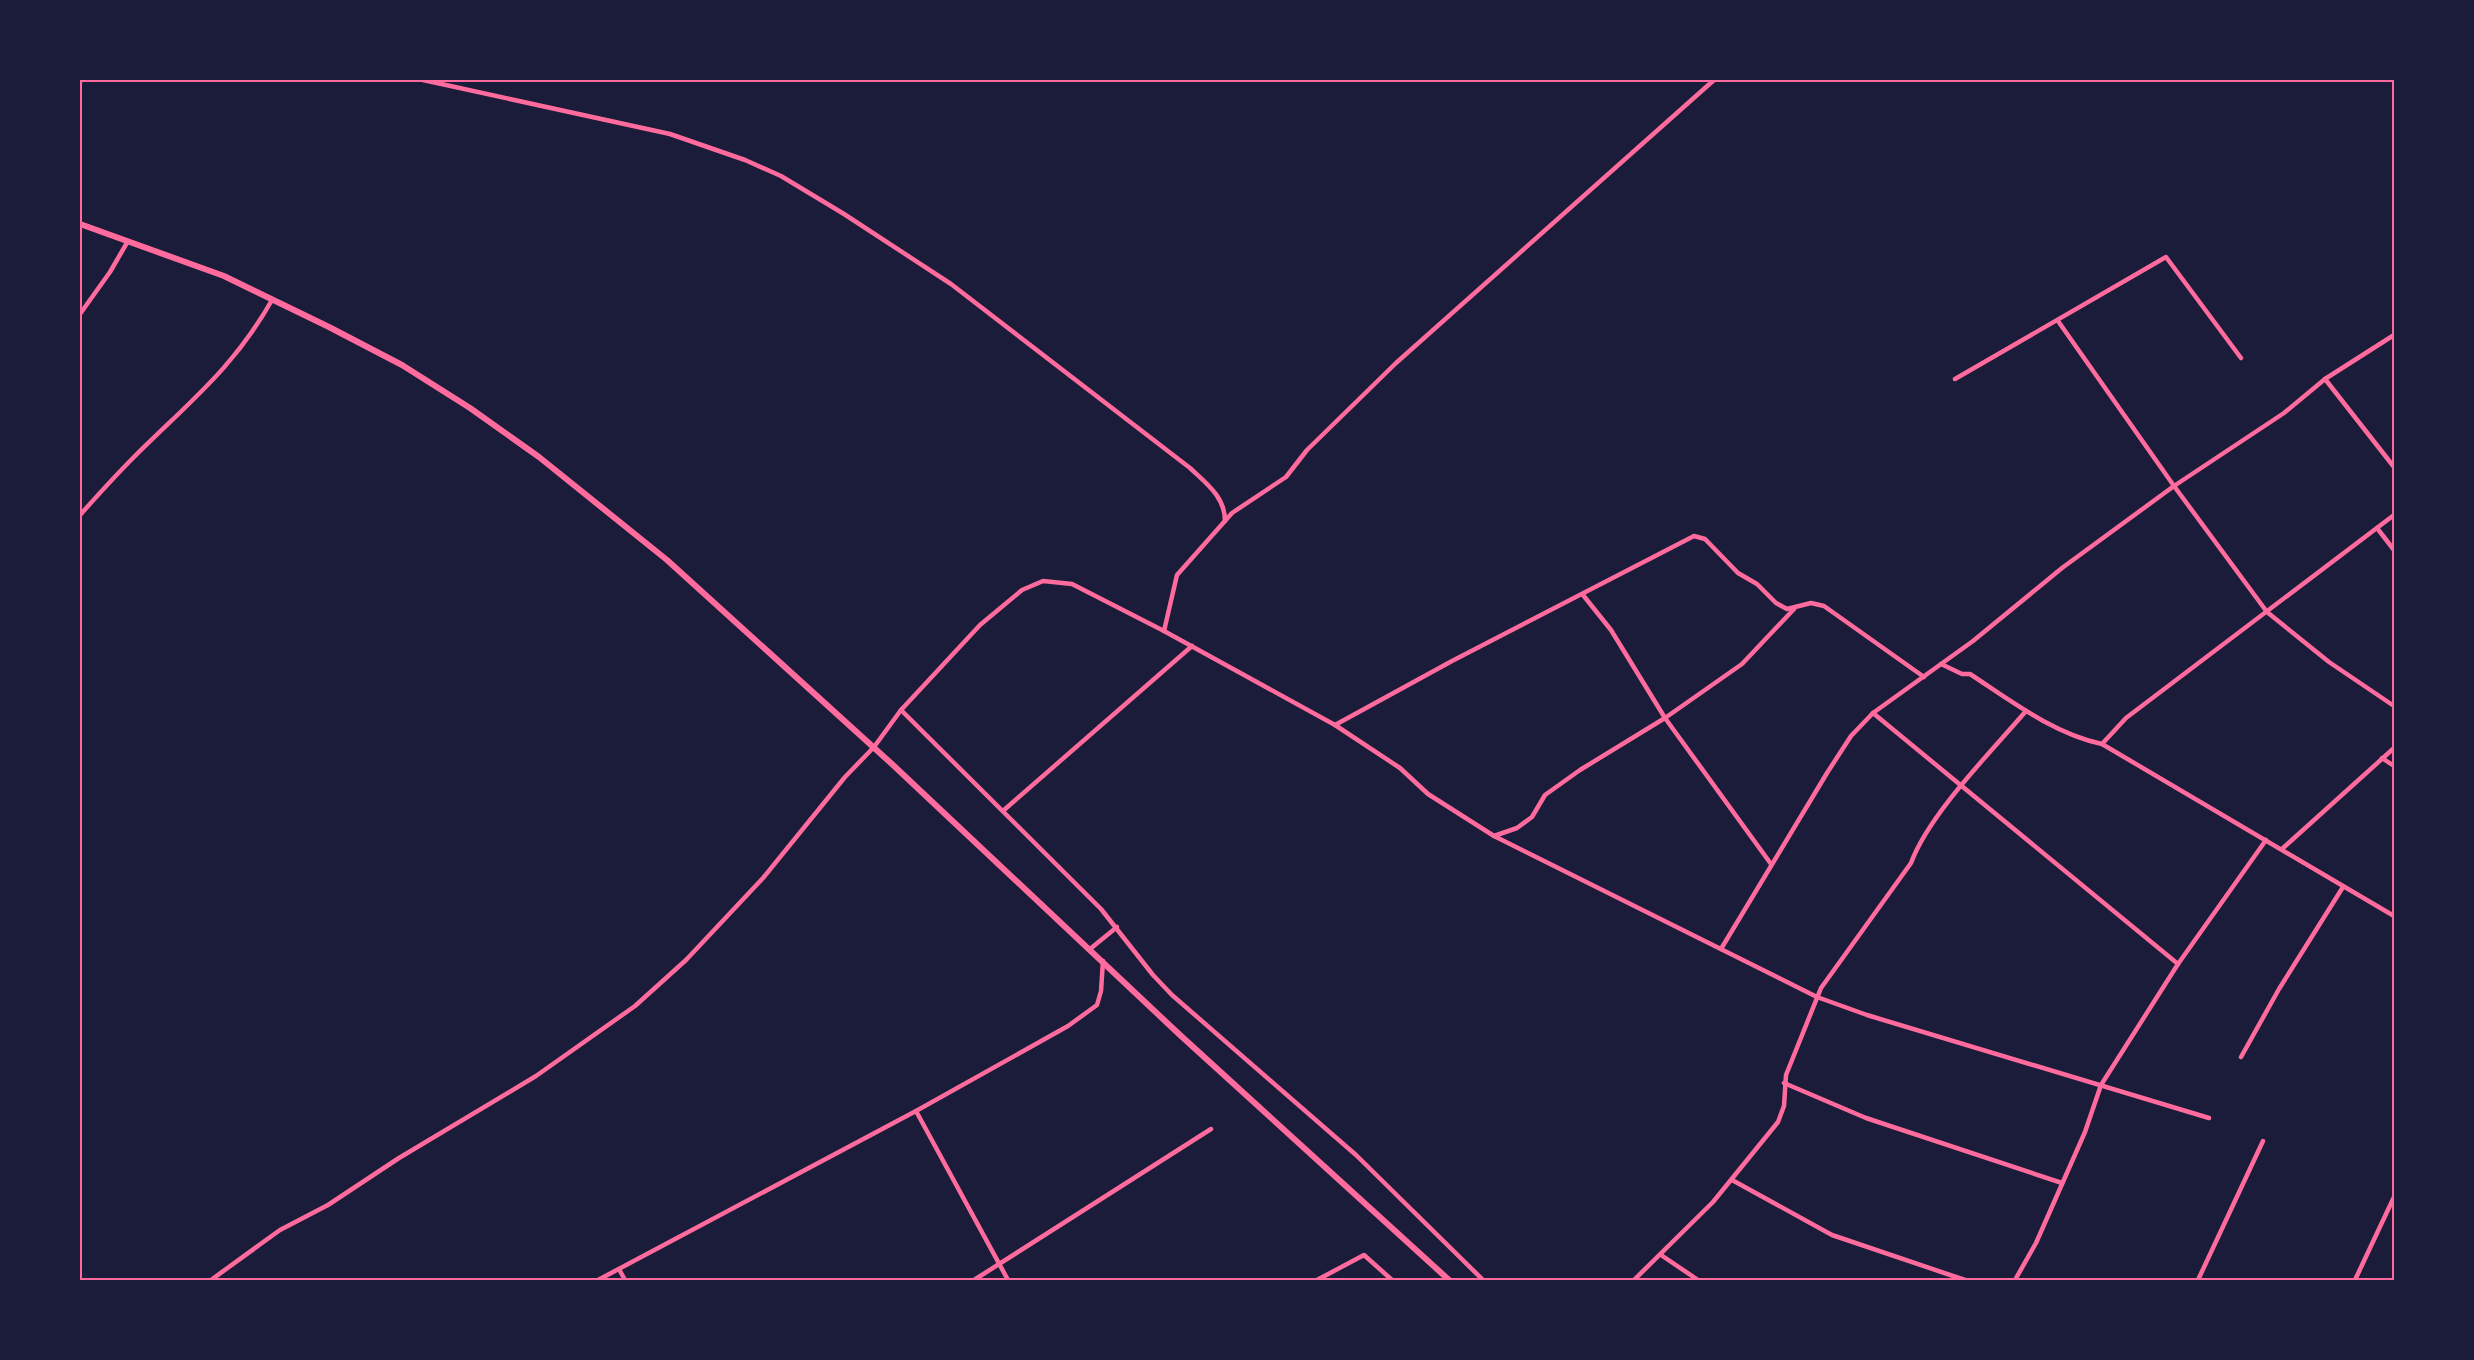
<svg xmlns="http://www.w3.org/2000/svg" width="2474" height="1360" font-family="Literata,serif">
<rect width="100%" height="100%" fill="#1b1b3a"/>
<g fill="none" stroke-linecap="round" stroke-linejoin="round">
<!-- minor -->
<g stroke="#ff6b9d" stroke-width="4.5">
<path d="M 423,80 L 670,134 L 745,160 L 781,176 L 844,214 L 951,284 L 1190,468 C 1207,484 1225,497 1225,521"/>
<polyline points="80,82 81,80"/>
<polyline points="80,314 110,272 128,241"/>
<polyline points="2058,321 2174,486 2267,612 2329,662 2394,706"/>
<polyline points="1955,379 2166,257 2241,358"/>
<polyline points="2325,379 2394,467"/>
<path d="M 80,515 C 97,496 115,476 133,458 C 188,403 233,369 272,300"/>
<polyline points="2377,528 2394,550"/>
<polyline points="1583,595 1611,630 1665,718 1771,864"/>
<polyline points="1164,631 1177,575 1232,513 1286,477 1307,450 1396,363 1714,80"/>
<path d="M 1941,664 L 1962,674 L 1970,674 C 2011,701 2054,734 2102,744 L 2394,916"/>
<polyline points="901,710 1101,909 1153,975 1172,995 1356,1155 1483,1280"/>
<polyline points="1873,713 2178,964"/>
<polyline points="1335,725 1452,661 1694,536 1705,539 1738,573 1757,584 1776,603 1787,609 1811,603 1824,606 1924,677"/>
<polyline points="2102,744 2126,718 2394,515"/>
<polyline points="2382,758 2394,766"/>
<polyline points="1004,810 1192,646"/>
<polyline points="1494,836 1517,828 1532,817 1545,795 1580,770 1665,718 1742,664 1794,609"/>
<polyline points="2282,849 2394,748"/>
<polyline points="1090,949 1117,927"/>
<polyline points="1721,949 1827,773 1851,736 1873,713 1973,641 2062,568 2174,486 2284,413 2325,379 2394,335"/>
<polyline points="2241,1057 2279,989 2343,887"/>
<polyline points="1784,1083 1866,1118 2062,1183"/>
<polyline points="916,1111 1008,1280"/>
<polyline points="1732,1180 1832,1235 1965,1280"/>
<polyline points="1661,1255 1698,1280"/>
<polyline points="620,1271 625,1280"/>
<polyline points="211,1280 280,1230 328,1205 399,1158 536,1076 635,1006 686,960 763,878 845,777 874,747 901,710 980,625 1022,590 1043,581 1072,584 1164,631 1335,725 1400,768 1428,794 1494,836 1817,997 1867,1015 2209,1118"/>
<polyline points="598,1280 916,1111 1068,1026 1097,1005 1101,991 1103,961"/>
<polyline points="974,1280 1211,1129"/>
<polyline points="1317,1280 1364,1255 1392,1280"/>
<path d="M 1634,1280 L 1713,1202 L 1778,1122 L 1784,1106 L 1786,1075 L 1821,988 L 1911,863 C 1929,814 1991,752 2026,711"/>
<polyline points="2015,1280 2036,1243 2085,1132 2101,1085 2178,964 2266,840"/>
<polyline points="2198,1280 2263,1141"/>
<polyline points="2355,1280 2394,1197"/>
</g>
<!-- tertiary -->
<polyline stroke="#ff6b9d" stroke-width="6" points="80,224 224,276 329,327 402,365 470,408 539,457 667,560 893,765 1180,1035 1449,1280"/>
</g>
<!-- border -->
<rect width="2474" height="1360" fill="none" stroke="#1b1b3a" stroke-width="162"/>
<rect x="81" y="81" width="2312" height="1198" fill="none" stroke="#ff6b9d" stroke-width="2"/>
</svg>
